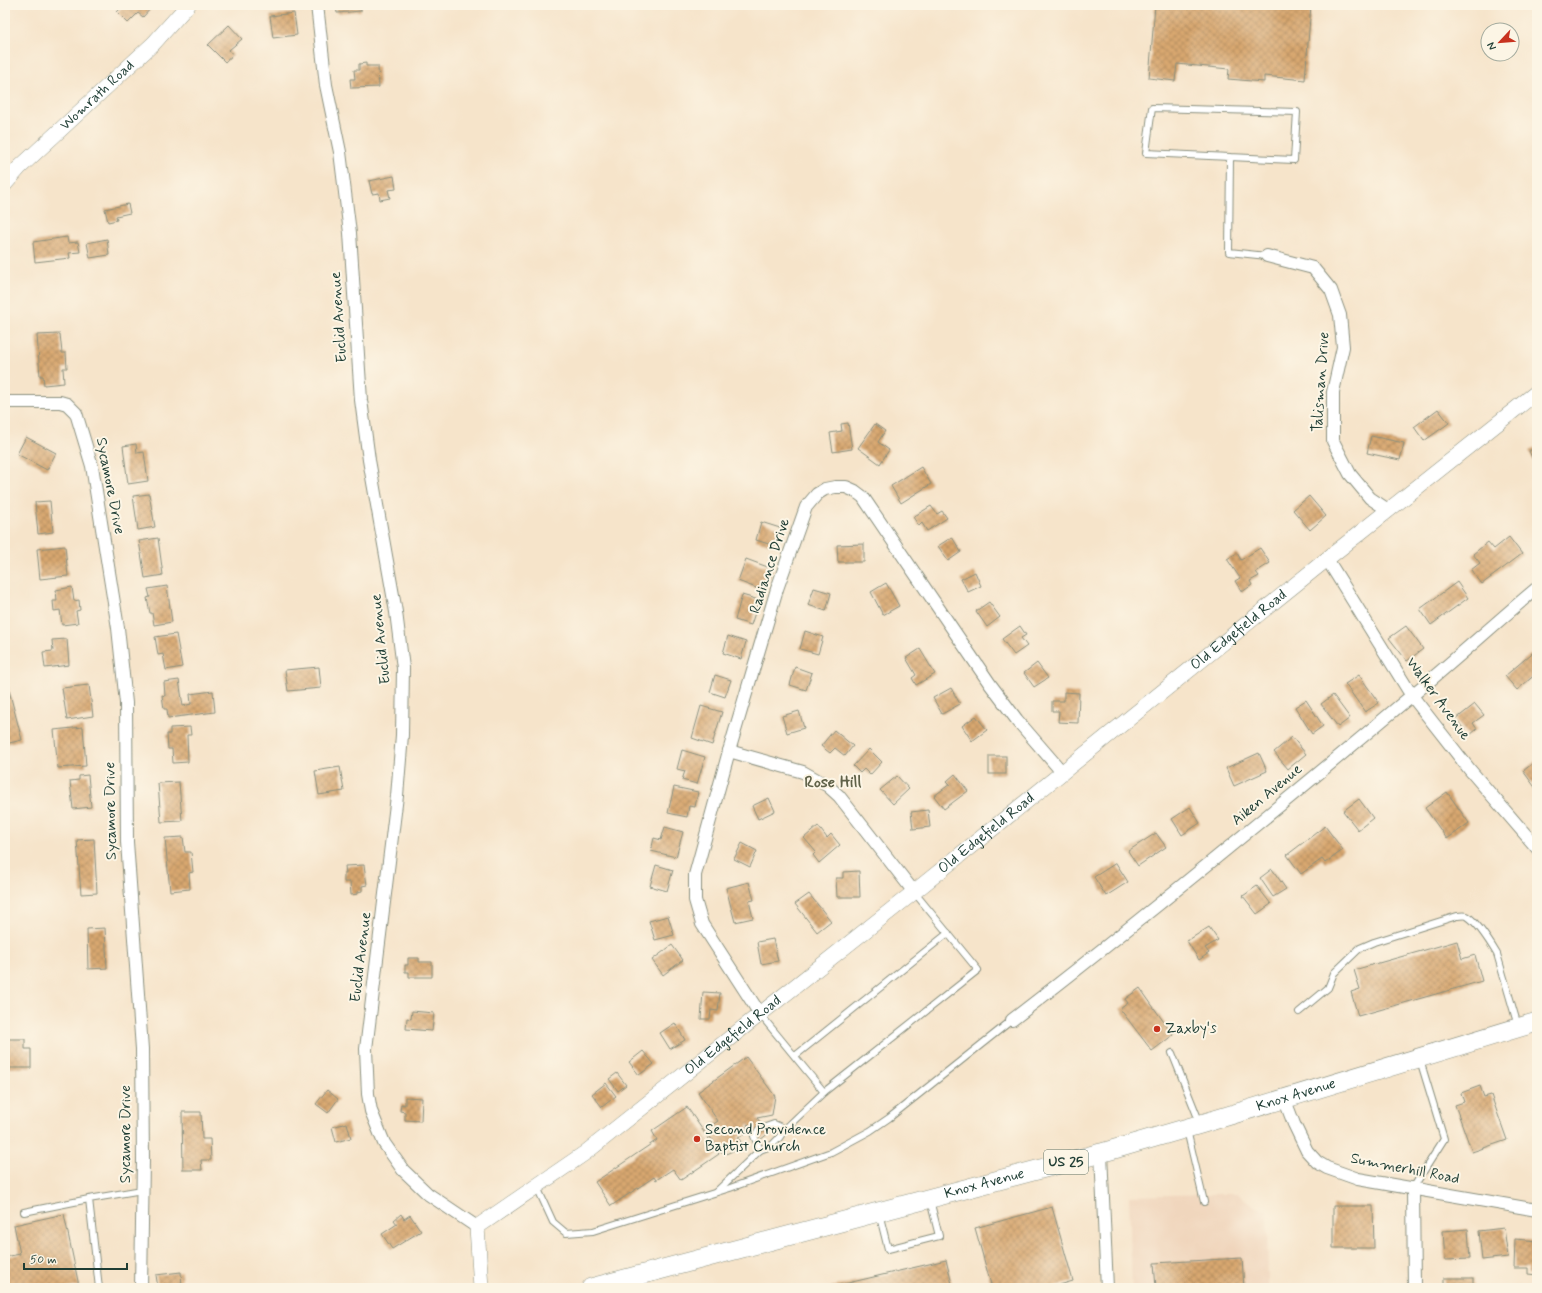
<svg xmlns="http://www.w3.org/2000/svg" width="1542" height="1293" font-family="Mynerve,sans-serif">
<defs>
<pattern id="building-cross-hatch" width="8" height="8" patternUnits="userSpaceOnUse"><rect width="8" height="8" fill="#d8a770"/><path d="M0 0l8 8M0 8l8-8" fill="none" stroke="#af895d"/></pattern>
</defs>
<rect width="100%" height="100%" fill="#fcf5e5"/>
<filter id="ink" filterUnits="userSpaceOnUse"><feTurbulence type="fractalNoise" baseFrequency=".025" numOctaves="2"/><feDisplacementMap in="SourceGraphic" scale="8" xChannelSelector="R" yChannelSelector="G"/><feConvolveMatrix kernelMatrix="1 2 1 2 8 2 1 2 1" color-interpolation-filters="sRGB"/></filter>
<filter id="wash" filterUnits="userSpaceOnUse"><feTurbulence type="fractalNoise" baseFrequency=".012" numOctaves="4" result="noise"/><feDisplacementMap in="SourceGraphic" scale="16" xChannelSelector="R" yChannelSelector="G"/><feGaussianBlur stdDeviation="0.9" result="paint"/><feColorMatrix in="noise" values="0 0 0 0 0 0 0 0 0 0 0 0 0 0 0 0 0 1.4 0 .05"/><feComposite in="paint" operator="in"/></filter>
<g filter="url(#wash)">
<rect width="100%" height="100%" fill="#f6e4ca"/>
<!-- built -->
<polygon fill="#f0d5bc" points="1211,1194 1238,1194 1254,1206 1267,1210 1268,1288 1132,1288 1129,1196"/>
<g id="blocks">
<!-- building -->
<g fill="url(#building-cross-hatch)">
<polygon points="124,5 150,5 152,7 143,17 138,13 128,23 117,12"/>
<polygon points="361,5 361,11 337,13 336,6"/>
<polygon points="1155,5 1311,5 1305,80 1264,76 1264,82 1228,79 1229,69 1177,64 1175,81 1149,78"/>
<polygon points="294,13 297,35 273,38 270,16"/>
<polygon points="229,25 242,39 229,50 233,55 225,62 208,45"/>
<polygon points="366,63 366,66 378,66 379,87 351,88 350,79 355,79 354,70 359,70 359,64"/>
<polygon points="394,176 396,189 388,190 390,198 380,200 379,193 372,194 369,181"/>
<polygon points="128,204 130,213 116,216 117,220 108,222 105,209"/>
<polygon points="67,237 68,243 78,242 80,252 69,253 70,258 35,262 33,242"/>
<polygon points="107,239 109,255 90,258 87,243"/>
<polygon points="60,334 62,353 66,353 67,368 63,368 64,383 44,385 43,376 40,376 37,335"/>
<polygon points="1438,409 1449,423 1424,441 1414,427"/>
<polygon points="848,423 852,449 833,452 830,433 842,431 841,424"/>
<polygon points="875,424 885,431 878,442 889,450 880,464 858,448"/>
<polygon points="1371,436 1404,443 1400,460 1367,453"/>
<polygon points="26,437 56,453 47,470 17,454"/>
<polygon points="136,444 137,453 144,452 148,481 128,484 123,446"/>
<polygon points="1537,447 1537,469 1529,451"/>
<polygon points="921,467 931,484 901,503 891,486"/>
<polygon points="149,494 155,527 138,530 133,496"/>
<polygon points="1309,496 1326,516 1310,530 1293,510"/>
<polygon points="50,501 53,532 38,534 35,502"/>
<polygon points="931,506 937,514 942,511 947,518 927,531 922,523 919,526 913,517"/>
<polygon points="761,522 780,528 775,546 756,540"/>
<polygon points="952,537 961,552 948,561 938,546"/>
<polygon points="1509,537 1522,554 1482,584 1471,570 1480,563 1473,554 1488,542 1494,549"/>
<polygon points="158,538 163,575 145,578 139,541"/>
<polygon points="864,544 864,562 838,562 837,545"/>
<polygon points="65,546 68,576 40,579 37,549"/>
<polygon points="1260,548 1270,563 1256,572 1259,576 1250,581 1252,585 1242,592 1235,581 1240,578 1227,559 1237,553 1241,560"/>
<polygon points="746,559 773,569 764,591 738,581"/>
<polygon points="975,572 981,586 968,592 961,579"/>
<polygon points="1457,582 1468,598 1431,625 1420,609"/>
<polygon points="886,583 899,606 883,615 871,592"/>
<polygon points="167,586 172,622 154,625 152,613 150,613 147,598 150,597 148,589"/>
<polygon points="72,587 74,601 79,600 80,610 76,611 78,623 62,625 60,610 54,611 53,601 57,601 56,590"/>
<polygon points="814,588 831,593 826,611 808,605"/>
<polygon points="742,595 759,600 751,625 735,620"/>
<polygon points="989,602 1000,617 987,627 976,611"/>
<polygon points="1020,626 1026,635 1021,638 1027,646 1014,655 1002,639"/>
<polygon points="1406,626 1423,649 1407,661 1389,638"/>
<polygon points="805,631 823,637 818,654 800,649"/>
<polygon points="176,634 182,667 166,670 163,654 158,655 155,637"/>
<polygon points="728,636 746,642 741,659 723,653"/>
<polygon points="67,639 69,665 45,668 43,652 53,651 52,640"/>
<polygon points="920,649 935,674 916,685 912,678 916,675 906,658"/>
<polygon points="1537,649 1537,673 1517,690 1505,676"/>
<polygon points="1037,663 1048,678 1034,687 1024,673"/>
<polygon points="319,667 321,688 288,691 285,670"/>
<polygon points="795,667 812,673 806,690 790,685"/>
<polygon points="5,675 22,740 5,744"/>
<polygon points="715,675 731,680 725,697 710,692"/>
<polygon points="1359,675 1379,703 1365,712 1345,684"/>
<polygon points="179,680 183,706 191,704 190,694 213,691 215,712 168,718 167,709 164,709 162,695 165,696 164,682"/>
<polygon points="89,685 93,716 67,720 62,688"/>
<polygon points="951,688 960,704 942,714 933,698"/>
<polygon points="1064,692 1079,693 1078,723 1058,722 1059,711 1052,711 1052,701 1064,701"/>
<polygon points="1333,695 1350,718 1338,727 1321,704"/>
<polygon points="1306,700 1323,726 1312,734 1295,707"/>
<polygon points="1475,704 1484,715 1473,723 1477,729 1469,736 1456,719"/>
<polygon points="701,706 722,712 712,745 692,738"/>
<polygon points="799,711 804,728 787,733 782,716"/>
<polygon points="976,716 987,730 972,741 962,726"/>
<polygon points="83,727 86,766 58,768 54,730"/>
<polygon points="190,727 191,735 187,735 188,762 173,763 172,749 168,749 167,734 170,734 170,728"/>
<polygon points="834,730 853,746 845,756 835,748 830,753 821,746"/>
<polygon points="1292,737 1306,754 1288,769 1274,752"/>
<polygon points="869,749 882,762 870,775 864,769 860,773 853,766"/>
<polygon points="682,750 705,757 697,784 682,780 685,771 677,769"/>
<polygon points="1259,753 1267,771 1234,786 1226,768"/>
<rect x="989" y="756" width="17" height="18"/>
<polygon points="1537,760 1537,790 1523,771"/>
<polygon points="340,767 344,791 319,795 315,771"/>
<polygon points="955,774 968,791 944,809 934,796 950,784 947,781"/>
<polygon points="88,775 91,807 73,809 70,781 79,780 79,776"/>
<polygon points="897,776 909,789 893,804 880,790"/>
<polygon points="179,782 182,821 161,822 158,783"/>
<polygon points="674,787 698,792 695,807 689,806 687,817 668,813"/>
<polygon points="1447,792 1469,823 1447,839 1425,808"/>
<polygon points="769,798 775,811 758,819 752,806"/>
<polygon points="1359,799 1373,818 1358,830 1343,811"/>
<polygon points="1190,807 1200,823 1182,835 1172,819"/>
<polygon points="928,810 930,827 913,829 911,812"/>
<polygon points="818,826 827,838 831,834 840,845 819,863 813,855 816,852 804,838"/>
<polygon points="1325,826 1343,850 1325,863 1322,859 1301,874 1287,855"/>
<polygon points="665,827 683,832 676,857 651,851 654,838 661,840"/>
<polygon points="1156,833 1166,847 1138,866 1128,851"/>
<polygon points="183,837 185,852 191,852 193,872 189,873 190,889 170,891 165,838"/>
<polygon points="94,839 97,893 81,894 77,840"/>
<polygon points="742,843 757,851 750,867 734,859"/>
<polygon points="1116,863 1128,882 1106,896 1094,877"/>
<polygon points="364,865 367,885 362,886 362,891 358,892 358,894 351,895 350,882 344,882 344,874 346,874 345,866"/>
<polygon points="656,865 673,870 667,891 650,886"/>
<polygon points="1272,869 1286,889 1273,897 1260,878"/>
<polygon points="859,871 860,897 837,897 836,878 843,878 843,872"/>
<polygon points="749,882 754,900 749,901 753,918 735,922 726,888"/>
<polygon points="1257,886 1271,904 1257,914 1243,896"/>
<polygon points="809,894 831,921 817,932 795,904"/>
<polygon points="668,916 674,935 655,940 649,921"/>
<polygon points="1209,927 1218,940 1205,948 1209,953 1199,960 1187,941"/>
<polygon points="105,928 107,968 88,969 87,929"/>
<polygon points="773,939 778,961 761,964 757,942"/>
<polygon points="1457,941 1462,959 1475,955 1482,981 1358,1016 1351,992 1360,989 1354,970"/>
<polygon points="672,945 683,960 663,975 652,960"/>
<polygon points="408,958 419,958 419,962 432,962 432,977 409,977 409,972 405,972 405,965 408,965"/>
<polygon points="1140,988 1173,1035 1152,1051 1120,1009 1128,1003 1125,999"/>
<polygon points="703,992 720,993 718,1011 711,1010 710,1019 701,1019"/>
<polygon points="412,1011 434,1013 432,1031 406,1029 407,1018 411,1019"/>
<polygon points="675,1023 685,1040 670,1049 660,1033"/>
<polygon points="6,1039 25,1039 25,1049 31,1049 31,1068 6,1068"/>
<polygon points="643,1051 654,1064 639,1075 629,1062"/>
<polygon points="746,1057 775,1096 772,1115 757,1118 769,1133 760,1140 748,1124 744,1135 738,1137 743,1146 726,1154 720,1151 705,1130 718,1121 698,1092"/>
<polygon points="617,1073 626,1085 618,1091 609,1079"/>
<polygon points="606,1083 616,1096 602,1107 592,1094"/>
<polygon points="1480,1086 1484,1097 1491,1095 1507,1140 1472,1152 1455,1105 1464,1102 1461,1093"/>
<polygon points="327,1090 338,1099 328,1113 316,1104"/>
<polygon points="405,1097 422,1098 421,1121 405,1120 405,1112 400,1111 401,1104 405,1105"/>
<polygon points="687,1107 719,1154 681,1180 673,1169 656,1180 654,1177 611,1206 595,1182 657,1140 652,1131"/>
<polygon points="182,1112 201,1112 202,1139 210,1139 211,1160 201,1160 202,1170 183,1170"/>
<polygon points="347,1123 351,1138 336,1142 332,1127"/>
<polygon points="1333,1206 1373,1206 1374,1248 1333,1248"/>
<polygon points="1052,1207 1073,1281 1049,1288 992,1288 975,1228"/>
<polygon points="64,1214 79,1286 70,1288 5,1288 5,1257 20,1254 14,1225"/>
<polygon points="401,1214 404,1219 410,1215 421,1231 392,1249 382,1234 397,1224 394,1220"/>
<polygon points="1504,1228 1508,1257 1482,1260 1479,1231"/>
<polygon points="1468,1229 1470,1259 1445,1260 1443,1231"/>
<polygon points="1515,1239 1537,1241 1537,1275 1528,1274 1528,1268 1514,1268"/>
<polygon points="1242,1258 1244,1288 1156,1288 1154,1263"/>
<polygon points="946,1260 953,1288 831,1288 831,1287"/>
<polygon points="181,1272 182,1288 158,1288 156,1275"/>
<rect x="1444" y="1278" width="29" height="10"/>
</g>
</g>
</g>
<g filter="url(#ink)">
<use href="#blocks" fill-opacity="0" stroke="#8a907f" stroke-width="1"/>
<g fill="none" stroke-linecap="round" stroke-linejoin="round">
<!-- service casing -->
<g stroke="#8a907f" stroke-width="8">
<g id="service">
<polyline points="1230,157 1146,153 1152,108 1297,112 1294,160 1230,157 1229,252 1267,256"/>
<path d="M 1299,1012 L 1328,988 L 1334,973 L 1360,948 L 1374,942 L 1457,916 C 1460,916 1464,915 1467,916 C 1477,922 1491,944 1497,954 L 1518,1026"/>
<polyline points="760,1014 824,1092 978,970 914,892"/>
<polyline points="1172,1053 1200,1123"/>
<polyline points="795,1056 948,933"/>
<polyline points="1187,1130 1204,1202"/>
<polyline points="760,1150 754,1136 760,1129 774,1124 785,1129"/>
<polyline points="537,1187 553,1222 566,1233 593,1231 730,1188 831,1152 870,1131 889,1118 1012,1020"/>
<polyline points="1413,1188 1444,1139 1420,1060"/>
<polyline points="716,1192 760,1150 771,1146 779,1138 785,1129 824,1092"/>
<polyline points="24,1212 89,1199"/>
<polyline points="879,1213 888,1249 939,1236 930,1200"/>
<polyline points="99,1288 89,1199 142,1190"/>
</g>
</g>
<!-- minor casing -->
<g stroke="#8a907f" stroke-width="14">
<g id="minor">
<polyline points="317,5 326,85 340,152 350,233 361,400 369,460 396,612 403,668 402,735 397,796 366,1049 368,1094 371,1111 384,1143 403,1170 428,1194 477,1227"/>
<polyline points="1267,256 1313,268 1331,290 1340,315 1343,347 1333,392 1333,441 1350,474 1370,498 1388,510"/>
<polyline points="5,402 60,402 67,404 76,413 92,466 118,628 126,703 127,842 142,1049 143,1160 141,1288"/>
<polyline points="1327,559 1412,696 1470,770 1537,848"/>
<polyline points="729,751 803,772 828,786 839,796 914,892"/>
<polyline points="760,1014 702,924 695,900 695,875 729,751 777,589 806,507 817,494 825,489 835,487 846,487 855,491 863,497 990,684 1017,720 1062,772"/>
<path d="M 1012,1020 C 1147,916 1279,807 1410,697 C 1453,662 1494,624 1537,588"/>
<polyline points="1284,1098 1294,1124 1307,1151 1317,1162 1327,1168 1358,1179 1537,1210"/>
<polyline points="1101,1153 1107,1288"/>
<polyline points="1413,1188 1414,1288"/>
</g>
</g>
<!-- tertiary casing -->
<g stroke="#8a907f" stroke-width="16">
<g id="tertiary">
<path id="s1" d="M 5,184 L 19,168 L 154,43 L 188,5"/>
<path id="s2" d="M 481,1288 L 477,1227 L 585,1153 L 914,892 L 1327,559 L 1537,392"/>
</g>
</g>
<!-- primary casing -->
<g stroke="#8a907f" stroke-width="20">
<g id="primary">
<path id="s3" d="M 591,1288 L 1101,1153 L 1201,1124 L 1537,1022"/>
</g>
</g>
<!-- service -->
<use href="#service" stroke="#fff" stroke-width="6"/>
<!-- minor -->
<use href="#minor" stroke="#fff" stroke-width="12"/>
<!-- tertiary -->
<use href="#tertiary" stroke="#fff" stroke-width="15"/>
<!-- primary -->
<use href="#primary" stroke="#fff" stroke-width="19"/>
</g>
</g>
<!-- markers -->
<g fill="#c8321e" stroke="#fcf5e5" stroke-width="1.5">
<circle cx="1157" cy="1029" r="4"/>
<circle cx="697" cy="1139" r="4"/>
</g>
<g text-anchor="middle" dominant-baseline="central" stroke-width="4" stroke-linejoin="round" paint-order="stroke">
<!-- shield labels -->
<rect fill="#fcf5e5" stroke="#617469" stroke-width="1" x="1044" y="1150" width="44" height="24" rx="3"/>
<g font-size="14" font-weight="bold" fill="#1f3d34">
<text x="1066" y="1162">US 25</text>
</g>
<!-- street labels -->
<g font-size="15" fill="#1f3d34" stroke="#fcf5e5">
<text stroke="none"><textPath href="#s1" startOffset="128">Womrath Road</textPath></text>
<text transform="translate(339 317) rotate(-94)">Euclid Avenue</text>
<text transform="translate(1321 382) rotate(-86)">Talisman Drive</text>
<text transform="translate(110 486) rotate(79)">Sycamore Drive</text>
<text transform="translate(770 566) rotate(-72)">Radiance Drive</text>
<text stroke="none"><textPath href="#s2" startOffset="1029">Old Edgefield Road</textPath></text>
<text transform="translate(381 639) rotate(-96)">Euclid Avenue</text>
<text transform="translate(1438 699) rotate(54)">Walker Avenue</text>
<text transform="translate(1267 795) rotate(-40)">Aiken Avenue</text>
<text transform="translate(111 811) rotate(-91)">Sycamore Drive</text>
<text stroke="none"><textPath href="#s2" startOffset="705">Old Edgefield Road</textPath></text>
<text transform="translate(361 957) rotate(-83)">Euclid Avenue</text>
<text stroke="none"><textPath href="#s2" startOffset="381">Old Edgefield Road</textPath></text>
<text stroke="none"><textPath href="#s3" startOffset="731">Knox Avenue</textPath></text>
<text transform="translate(126 1134) rotate(-90)">Sycamore Drive</text>
<text transform="translate(1405 1169) rotate(11)">Summerhill Road</text>
<text stroke="none"><textPath href="#s3" startOffset="407">Knox Avenue</textPath></text>
</g>
<!-- poi labels -->
<g font-size="15" fill="#1f3d34" stroke="#fcf5e5" text-anchor="start">
<text x="1165" y="1029">Zaxby's</text>
<text x="705" y="1130">Second Providence<tspan x="705" dy="17">Baptist Church</tspan></text>
</g>
<!-- neighbourhood labels -->
<g font-size="16" font-weight="bold" fill="#606249" stroke="#fcf5e5">
<text x="833" y="782">Rose Hill</text>
</g>
</g>
<!-- margin -->
<rect width="1542" height="1293" fill="none" stroke="#fcf5e5" stroke-width="20"/>
<!-- north arrow -->
<g transform="translate(1500 42) rotate(244)"><circle r="19" fill="#fcf5e5" stroke="#a4ab9e"/>
<path d="M0-3L7 15L0 10L-7 15Z" fill="#c8321e"/>
<text y="-6" font-size="11" font-weight="bold" text-anchor="middle" fill="#1f3d34">N</text>
</g>
<!-- scale -->
<path d="M24 1263v6h103v-6" fill="none" stroke="#1f3d34" stroke-width="2"/>
<text x="30" y="1263" font-size="12" fill="#1f3d34" stroke="#fcf5e5" stroke-width="3" paint-order="stroke">50 m</text>
</svg>
